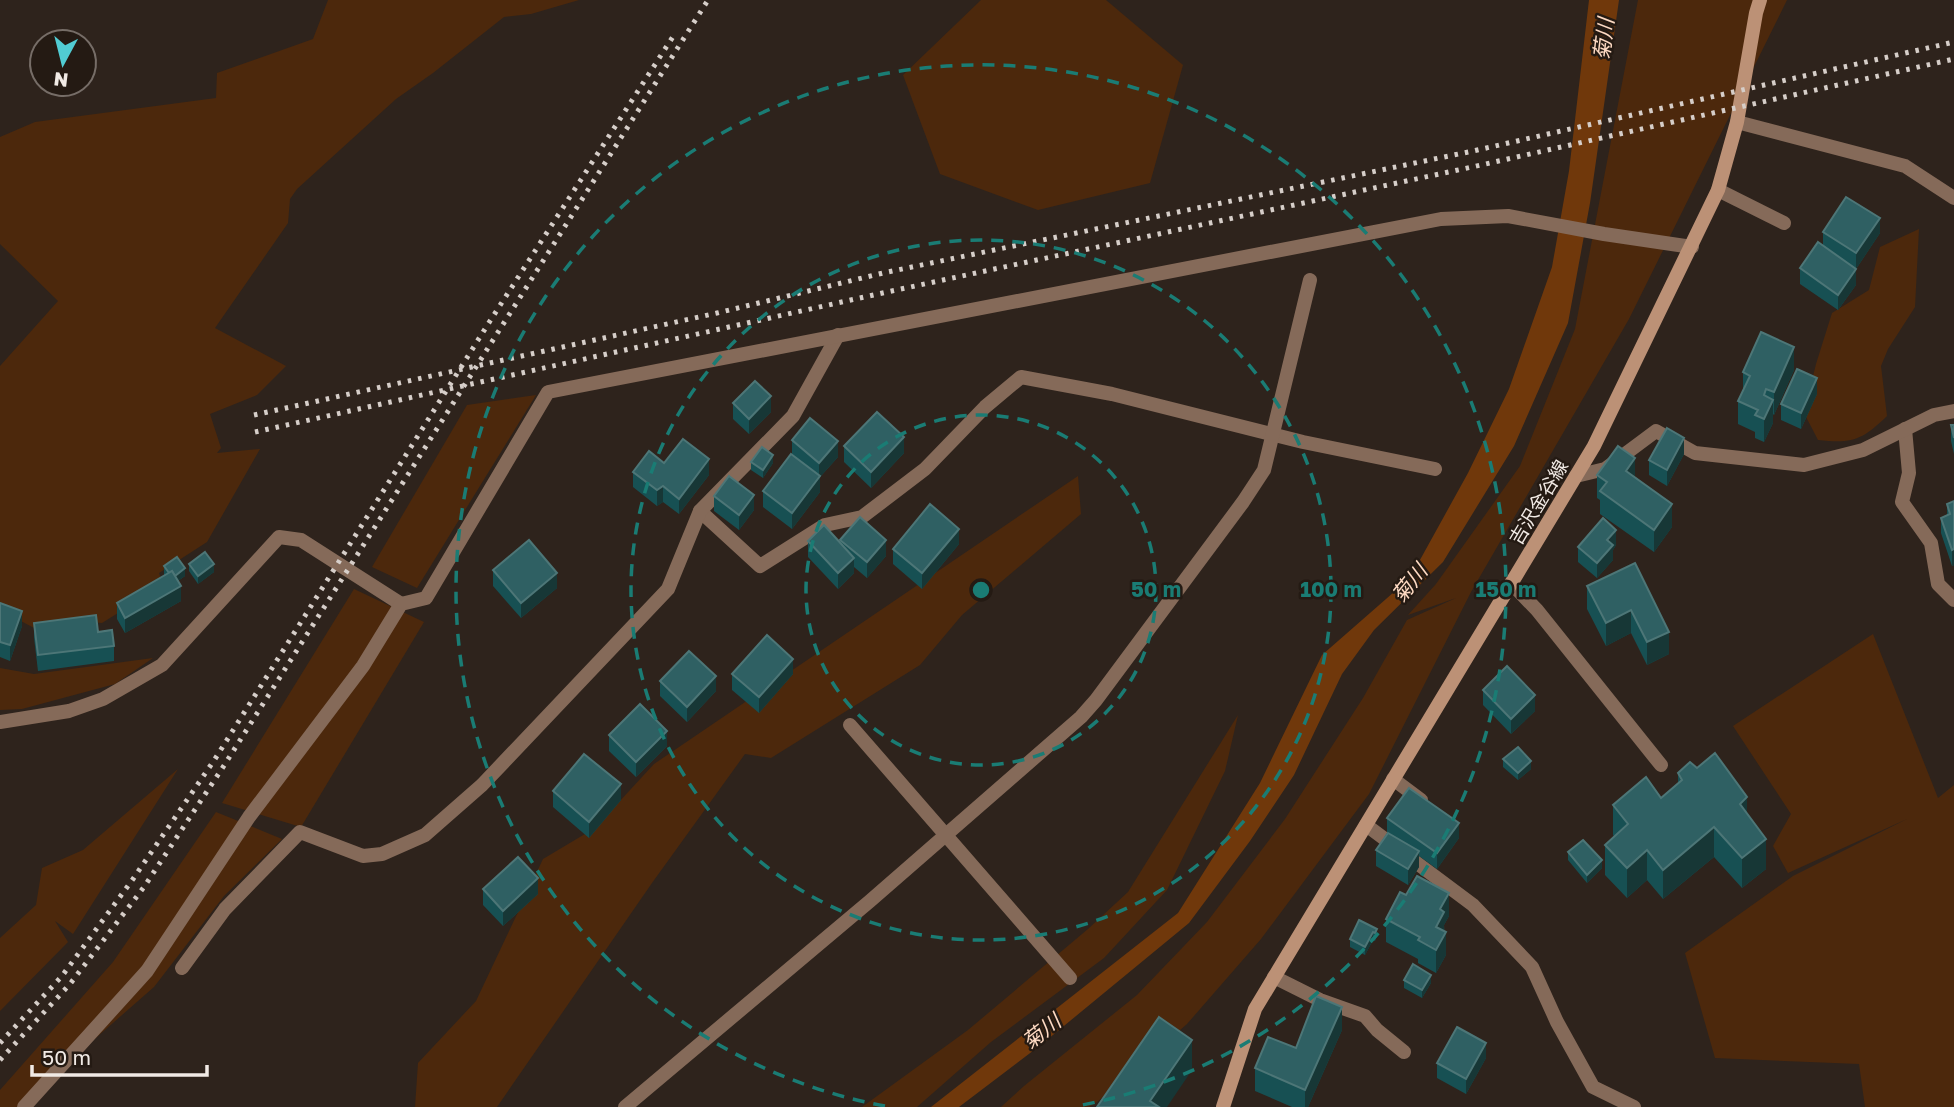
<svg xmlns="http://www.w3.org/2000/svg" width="1954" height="1107" font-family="'Golos Text','Noto Sans JP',sans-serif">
<rect width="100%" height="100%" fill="#2e231c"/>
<!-- green -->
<g fill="#4c280c">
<polygon points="328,0 579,0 531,14 504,17 433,73 396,99 297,189 290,199 288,223 215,328 286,366 257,395 210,414 221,448 217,453 260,449 207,542 159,573 163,585 102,623 76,621 36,629 0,610 0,366 58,301 0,244 0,137 35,122 216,98 217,73 313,39"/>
<polygon points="981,0 1106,0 1183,65 1150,183 1038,210 940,174 903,75"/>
<polygon points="1638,0 1787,0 1629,319 1471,592 1369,794 1261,939 1187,1024 1097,1102 1089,1107 1001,1107 1024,1086 1137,995 1207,922 1285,819 1363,698 1407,620 1456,598 1408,615 1436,584 1520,466 1575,329"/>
<path d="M 1919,229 L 1915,307 L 1888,349 L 1881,366 L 1887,416 C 1862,440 1853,444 1818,440 L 1804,413 L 1816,364 L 1832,313 L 1869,290 L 1880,247 Z"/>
<polygon points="536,395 417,588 372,567 467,405"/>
<polygon points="1078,476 1081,514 962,615 920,665 771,758 745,754 652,883 497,1107 415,1107 418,1063 476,1001 543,859 595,828 654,764"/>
<polygon points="354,589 424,622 301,827 222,803"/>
<polygon points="1873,634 1938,798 1954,785 1954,1107 1865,1107 1859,1064 1715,1058 1685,953 1793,876 1907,819 1788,873 1773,846 1791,814 1733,726"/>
<polygon points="153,658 115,684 22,709 0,710 0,668 34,674"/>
<polygon points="1238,715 1225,771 1167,890 1104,958 991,1042 917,1107 862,1107 968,1030 1088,929 1128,892"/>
<polygon points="178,769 73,934 55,921 68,942 0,1011 0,938 36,905 42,868 83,850"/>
<polygon points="216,812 282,839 224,896 154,987 17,1107 0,1107 0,1090 113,962"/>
</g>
<!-- water -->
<polygon fill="#70380b" points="1589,0 1619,0 1590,203 1568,323 1514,446 1443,562 1374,630 1342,674 1294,775 1250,841 1189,923 1042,1044 959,1107 931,1107 1178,913 1260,783 1322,655 1410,578 1468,473 1509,389 1552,267 1569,171"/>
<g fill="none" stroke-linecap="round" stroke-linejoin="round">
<!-- lane -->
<polyline stroke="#856a59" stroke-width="14" points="1366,825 1473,905 1532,967 1557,1022 1593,1087 1634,1107"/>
<!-- street -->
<g stroke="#856a59" stroke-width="14">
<polyline points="1737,122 1905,166 1954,198"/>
<polyline points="1718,190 1784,223"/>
<polyline points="1905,429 1909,473 1902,502 1931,543 1938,584 1954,600"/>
<polyline points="1576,476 1605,469 1656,431 1695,453 1804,465 1863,450 1934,415 1954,411"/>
<polyline points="700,511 760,566 825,525 862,517 925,469 985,407 1021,377 1112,394 1303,442 1435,469"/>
<polyline points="1511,583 1537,610 1661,765"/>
<polyline points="0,722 69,711 103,699 162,665 279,537 301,540 401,604"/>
<polyline points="850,725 1070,978"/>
<polyline points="1393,779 1421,800"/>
<polyline points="182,968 225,909 300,832 363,856 382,854 425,835 482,785 668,589 700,511 793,416 838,335"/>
<polyline points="1274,977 1320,1000 1365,1016 1377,1030 1404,1052"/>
<polyline points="24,1107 147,971 249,817 363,666 401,604 426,598 548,392 1441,219 1508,216 1604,234 1692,247"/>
<polyline points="625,1107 870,901 1081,717 1096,700 1243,502 1264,470 1310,280"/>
</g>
<!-- secondary -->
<polyline stroke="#bc9176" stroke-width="14" points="1223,1107 1255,1009 1594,446 1718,190 1737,122 1756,13 1760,0"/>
<!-- rail -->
<g stroke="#d6cec9" stroke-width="5" stroke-dasharray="3.5 7" stroke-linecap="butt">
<polyline points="254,415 717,313 883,273 1473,151 1954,42"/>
<polyline points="255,432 887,292 1472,167 1954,59"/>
<polyline points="0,1043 62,976 133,879 215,759 490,321 674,35"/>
<polyline points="0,1060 70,984 144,887 225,764 708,0"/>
</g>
</g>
<!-- wall -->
<g fill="#175053">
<polygon points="1823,232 1880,233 1856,269 1846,262 1856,285 1838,310 1800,284 1800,268 1823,246"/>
<polygon points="1794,370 1774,415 1773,414 1773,423 1764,442 1755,438 1755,432 1738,424 1738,401 1743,391 1743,372"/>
<polygon points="1817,394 1801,429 1781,420 1781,404"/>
<polygon points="733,403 771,412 749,434 733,419"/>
<polygon points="1951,425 1954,425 1954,454 1951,441"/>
<polygon points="792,440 838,457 820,477 820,492 792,529 763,507 763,491 792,455"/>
<polygon points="844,446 904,453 871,488 844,462"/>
<polygon points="1684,454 1667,486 1649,475 1649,460"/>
<polygon points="751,462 773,463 763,478 751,470"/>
<polygon points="664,463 709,475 679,514 663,502 657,506 633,487 633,472"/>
<polygon points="1597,475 1635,477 1672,527 1654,552 1600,514 1600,500 1597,498"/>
<polygon points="714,496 754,510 739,530 714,511"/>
<polygon points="1954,501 1954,565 1952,566 1941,533 1941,518 1947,515 1947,504"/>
<polygon points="840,540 886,556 867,578 854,567 854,573 838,589 808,557 808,541 840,543"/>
<polygon points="959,544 922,589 893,564 893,549"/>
<polygon points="1616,545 1613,550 1613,560 1597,578 1578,562 1578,547"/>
<polygon points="1635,563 1669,654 1647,665 1631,633 1606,646 1587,609 1587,586"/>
<polygon points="189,564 214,572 198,584 189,571"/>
<polygon points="164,566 185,576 178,581 181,601 125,633 117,619 117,603 165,576 164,574"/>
<polygon points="493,570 557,588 521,618 493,586"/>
<polygon points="0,603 22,626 10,661 0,657"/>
<polygon points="34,623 98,632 114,646 114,661 38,671 34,638"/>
<polygon points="732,674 793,674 759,713 732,690"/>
<polygon points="660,681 716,691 687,722 660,696"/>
<polygon points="1483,690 1535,711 1511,734 1483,705"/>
<polygon points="609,735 667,746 636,777 609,751"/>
<polygon points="1503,759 1531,769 1518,780 1503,767"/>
<polygon points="1678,773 1747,814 1766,869 1742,888 1714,857 1663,899 1647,880 1627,898 1605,875 1605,845 1614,836 1613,835 1613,805 1661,798 1678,783"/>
<polygon points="553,791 621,800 589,838 553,807"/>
<polygon points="1387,818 1459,838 1437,869 1419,856 1419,867 1408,885 1376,866 1376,850 1387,833"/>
<polygon points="1568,852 1602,868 1587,883 1568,860"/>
<polygon points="483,889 538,894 503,926 483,905"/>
<polygon points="1449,916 1444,925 1446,955 1436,973 1418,963 1418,959 1386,942 1386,919"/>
<polygon points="1377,929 1377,936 1375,941 1373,940 1365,955 1350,947 1350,939"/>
<polygon points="1404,980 1431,983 1422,998 1404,988"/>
<polygon points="1342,1030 1308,1107 1292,1107 1255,1091 1255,1068"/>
<polygon points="1486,1058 1466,1094 1437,1078 1437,1063"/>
</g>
<!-- shaded-wall -->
<g fill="#173736">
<polygon points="1880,218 1880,233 1856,269 1856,253"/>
<polygon points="1856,269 1856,285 1838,310 1838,295"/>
<polygon points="1794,347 1794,370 1774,415 1774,392"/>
<polygon points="1817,378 1817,394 1801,429 1801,413"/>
<polygon points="771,396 771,412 749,434 749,419"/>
<polygon points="1773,400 1773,423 1764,442 1764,419"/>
<polygon points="904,437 904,453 871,488 871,472"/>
<polygon points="1684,438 1684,454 1667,486 1667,470"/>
<polygon points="838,441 838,457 820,477 820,492 792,529 792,513 819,477 819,463"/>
<polygon points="773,455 773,463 763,478 763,470"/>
<polygon points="1635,458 1635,480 1626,471"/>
<polygon points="709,459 709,475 679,514 679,499"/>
<polygon points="663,486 663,502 657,506 657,490"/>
<polygon points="754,495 754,510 739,530 739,515"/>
<polygon points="1672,504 1672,527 1654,552 1654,530"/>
<polygon points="959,529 959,544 922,589 922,573"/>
<polygon points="1616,530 1616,545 1613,550 1613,560 1597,578 1597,563 1607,540"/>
<polygon points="886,540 886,556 867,578 867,562"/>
<polygon points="1954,549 1954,565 1952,566 1952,550"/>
<polygon points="854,558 854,573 838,589 838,573"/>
<polygon points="214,564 214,572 198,584 198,576"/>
<polygon points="185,568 185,576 172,585 172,578"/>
<polygon points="557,573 557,588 521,618 521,603"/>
<polygon points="181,586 181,601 125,633 125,618"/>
<polygon points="1631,610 1631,633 1606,646 1606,623"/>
<polygon points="22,611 22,626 10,661 10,645"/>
<polygon points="1669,632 1669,654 1647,665 1647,642"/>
<polygon points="793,659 793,674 759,713 759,697"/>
<polygon points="716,676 716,691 687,722 687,707"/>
<polygon points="1535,695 1535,711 1511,734 1511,719"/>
<polygon points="667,731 667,746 636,777 636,762"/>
<polygon points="1531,761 1531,769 1518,780 1518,773"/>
<polygon points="621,784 621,800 589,838 589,822"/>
<polygon points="1747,797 1747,827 1740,804"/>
<polygon points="1459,823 1459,838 1437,869 1437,853"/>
<polygon points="1714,827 1714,857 1663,899 1663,870"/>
<polygon points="1766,839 1766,869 1742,888 1742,858"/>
<polygon points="1647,850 1647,880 1627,898 1627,868"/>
<polygon points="1419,851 1419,867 1408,885 1408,869"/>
<polygon points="1602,860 1602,868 1587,883 1587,875"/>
<polygon points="538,878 538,894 503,926 503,911"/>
<polygon points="1449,893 1449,916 1444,925 1444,935 1436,927 1440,909"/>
<polygon points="1373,932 1373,940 1365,955 1365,947"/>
<polygon points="1446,932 1446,955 1436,973 1436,950"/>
<polygon points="1431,975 1431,983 1422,998 1422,990"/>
<polygon points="1342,1007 1342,1030 1308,1107 1305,1107 1305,1090"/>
<polygon points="1192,1040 1192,1070 1167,1107 1150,1107 1150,1101"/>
<polygon points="1486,1043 1486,1058 1466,1094 1466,1079"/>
</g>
<!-- building -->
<g fill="#2f6063" stroke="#4d7677" stroke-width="2">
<polygon points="1846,197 1880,218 1856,253 1823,232"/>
<polygon points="1818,242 1856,269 1838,295 1800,268"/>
<polygon points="1761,332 1794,347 1774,392 1766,389 1764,395 1773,400 1764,419 1755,415 1758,410 1738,401 1750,376 1743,372"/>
<polygon points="1797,369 1817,378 1801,413 1781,404"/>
<polygon points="755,381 771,396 749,419 733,403"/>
<polygon points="877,412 904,437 871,472 844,446"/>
<polygon points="810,418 838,441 819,463 792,440"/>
<polygon points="1951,425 1954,425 1954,438"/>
<polygon points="1667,428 1684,438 1667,470 1649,460"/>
<polygon points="683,439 709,459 679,499 663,486 657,490 633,472 649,451 664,463"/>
<polygon points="1618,446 1635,458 1626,471 1672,504 1654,530 1600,491 1607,482 1597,475"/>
<polygon points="762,447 773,455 763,470 751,462"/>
<polygon points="791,454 820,476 792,513 763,491"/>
<polygon points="729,476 754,495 739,515 714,496"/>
<polygon points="1954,501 1954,549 1952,550 1941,518 1950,514 1947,504"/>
<polygon points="930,504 959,529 922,573 893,549"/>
<polygon points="860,517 886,540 867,562 840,540"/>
<polygon points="1603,518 1616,530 1607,540 1613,545 1597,563 1578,547"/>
<polygon points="824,525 854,558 838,573 808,541"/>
<polygon points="529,540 557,573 521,603 493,570"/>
<polygon points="205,552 214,564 198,576 189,564"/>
<polygon points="177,557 185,568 175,576 172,571 169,573 164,566"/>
<polygon points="1635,563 1669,632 1647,642 1631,610 1606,623 1587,586"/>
<polygon points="172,571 181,586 125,618 117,603"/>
<polygon points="0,603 22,611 10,645 0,642"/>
<polygon points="96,615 98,632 112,630 114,646 38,655 34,623"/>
<polygon points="767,635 793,659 759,697 732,674"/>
<polygon points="689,651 716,676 687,707 660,681"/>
<polygon points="1507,666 1535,695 1511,719 1483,690"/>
<polygon points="640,704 667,731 636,762 609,735"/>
<polygon points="1518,747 1531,761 1518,773 1503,759"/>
<polygon points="1715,753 1747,797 1740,804 1766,839 1742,858 1714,827 1663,870 1647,850 1627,868 1605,845 1628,824 1613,805 1646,777 1661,798 1682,780 1678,773 1690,762 1697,768"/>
<polygon points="584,754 621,784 589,822 553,791"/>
<polygon points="1409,788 1459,823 1437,853 1387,818"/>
<polygon points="1388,833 1419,851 1408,869 1376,850"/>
<polygon points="1583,840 1602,860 1587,875 1568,852"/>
<polygon points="518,857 538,878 503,911 483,889"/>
<polygon points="1417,876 1449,893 1440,909 1444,912 1436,927 1446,932 1436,950 1418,940 1420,937 1386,919 1400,892 1406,895"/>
<polygon points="1359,920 1377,929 1375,933 1373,932 1365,947 1350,939"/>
<polygon points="1413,964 1431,975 1422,990 1404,980"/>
<polygon points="1316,996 1342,1007 1305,1090 1255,1068 1268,1037 1296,1048"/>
<polygon points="1159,1017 1192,1040 1150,1101 1159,1107 1097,1107"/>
<polygon points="1457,1027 1486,1043 1466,1079 1437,1063"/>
</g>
<!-- distance rings -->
<g fill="none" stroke="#1a7c74" stroke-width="3.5" stroke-dasharray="12 9">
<circle cx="981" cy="590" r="175"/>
<circle cx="981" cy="590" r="350"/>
<path d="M885 1106A525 525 0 1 1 1077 1106"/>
</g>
<g text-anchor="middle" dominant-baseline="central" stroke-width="5" stroke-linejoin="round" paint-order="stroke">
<!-- street labels -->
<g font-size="19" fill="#f1eae5" stroke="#241a13">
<text transform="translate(1538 502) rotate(-59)">吉沢金谷線</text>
</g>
<!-- water labels -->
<g font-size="21" font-style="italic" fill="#fedac3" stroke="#241a13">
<text transform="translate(1603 39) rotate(-83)">菊川</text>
<text transform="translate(1409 583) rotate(-51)">菊川</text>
<text transform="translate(1041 1031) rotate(-38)">菊川</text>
</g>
</g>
<circle cx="981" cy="590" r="10" fill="#1a7c74" stroke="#241a13" stroke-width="3.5"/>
<g font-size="21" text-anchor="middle" font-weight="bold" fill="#1a7c74" stroke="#241a13" stroke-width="5" stroke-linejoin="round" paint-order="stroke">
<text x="1156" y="597">50 m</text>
<text x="1331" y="597">100 m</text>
<text x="1506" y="597">150 m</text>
</g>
<!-- north arrow -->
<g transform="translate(63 63) rotate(187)"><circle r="33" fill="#241a13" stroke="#766d67" stroke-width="2"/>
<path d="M0-5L12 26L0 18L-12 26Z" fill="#51ccd3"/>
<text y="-10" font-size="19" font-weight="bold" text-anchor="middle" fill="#f1eae5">N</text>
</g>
<!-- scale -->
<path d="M32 1065v10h175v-10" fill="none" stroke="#f1eae5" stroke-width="3.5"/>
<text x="42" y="1065" font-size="21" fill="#f1eae5" stroke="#241a13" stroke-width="5" paint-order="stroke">50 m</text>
</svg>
